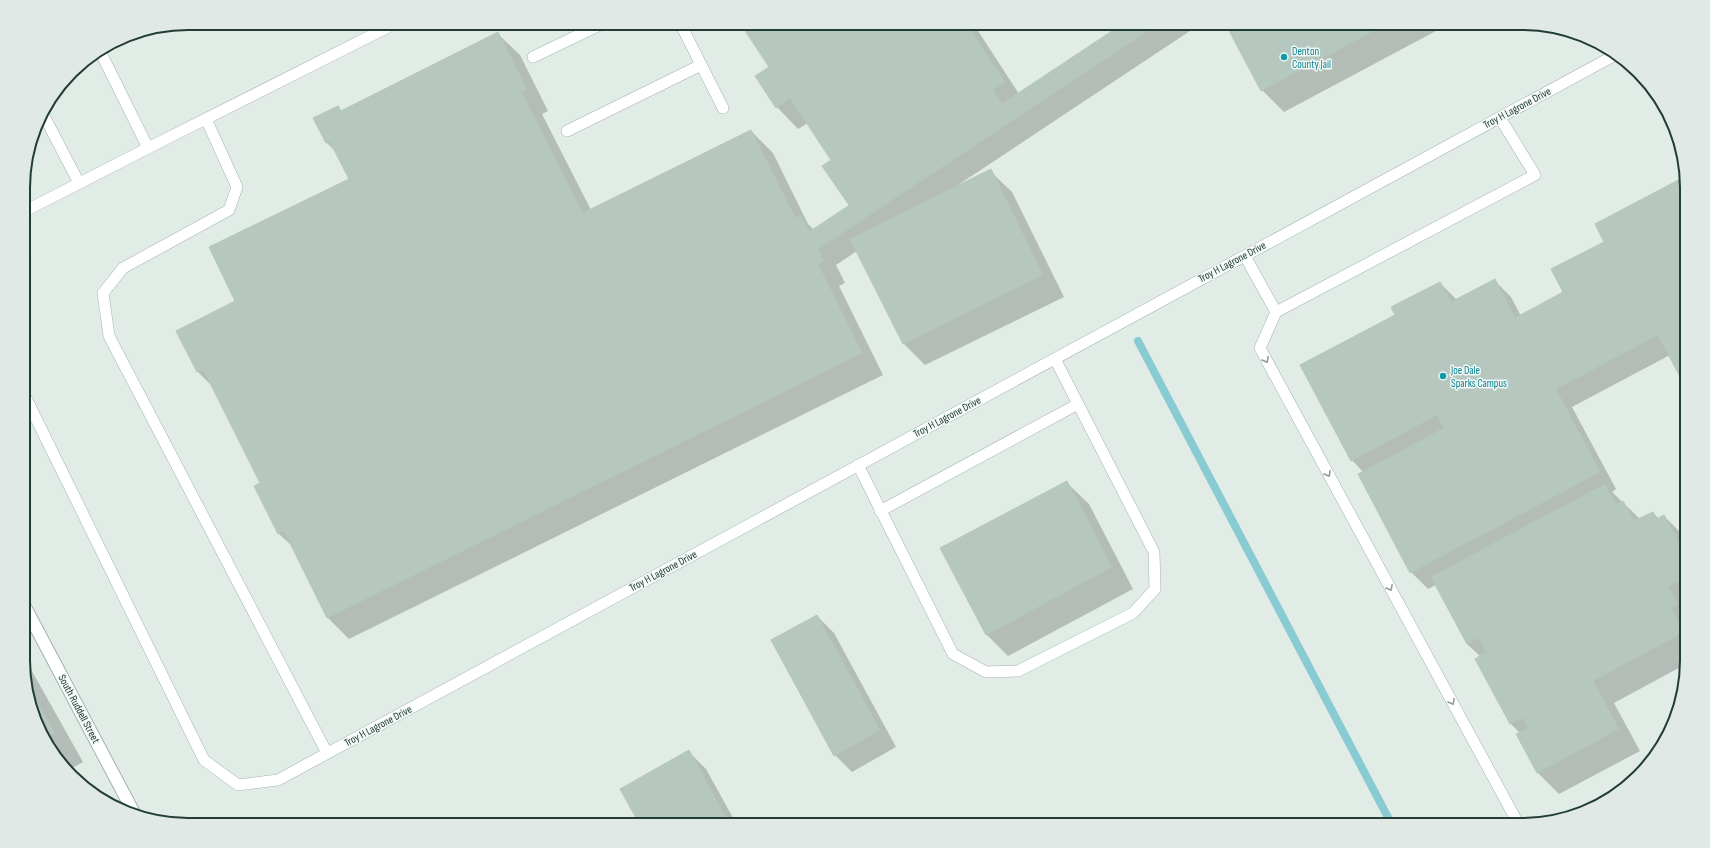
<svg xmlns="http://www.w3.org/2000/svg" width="1710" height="848" font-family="'Sofia Sans Condensed',sans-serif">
<rect width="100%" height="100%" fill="#e1ece6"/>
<!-- shadow -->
<g fill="#0003">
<polygon points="742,23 973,23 1019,94 1126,23 1202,23 955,187 955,188 990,171 1012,192 1064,297 925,365 904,344 857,251 836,265 845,283 839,286 883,375 349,639 328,618 293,547 279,534 256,486 261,484 214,388 197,371 237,301 351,180 337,153 327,143 338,108 341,111 498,34 520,55 548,111 542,114 591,210 751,131 773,153 808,224 814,230 850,206 824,166 833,160 808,123 798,129 777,107 770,67"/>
<polygon points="1226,23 1451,23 1284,112 1262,90"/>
<polygon points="1686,177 1686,385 1670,355 1572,407 1616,489 1612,492 1640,519 1653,513 1659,519 1664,516 1687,539 1687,661 1686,664 1614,703 1640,751 1559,794 1538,773 1520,733 1511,724 1476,659 1481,657 1467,644 1436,585 1428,589 1411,572 1363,472 1352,460 1396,315 1440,283 1457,300 1494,280 1511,297 1521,316 1565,293 1605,242"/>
<polygon points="1067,483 1089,504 1133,589 1008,656 986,634"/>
<polygon points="817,616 834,633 896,747 852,772 835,755"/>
<polygon points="24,657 83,762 69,770 57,760 35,723 24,682"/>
<polygon points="689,752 706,769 737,825 641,825"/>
</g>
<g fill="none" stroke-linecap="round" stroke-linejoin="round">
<!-- stream -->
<polyline stroke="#88cbd2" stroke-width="8" points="1138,341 1392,825"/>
</g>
<!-- building -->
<g fill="#b6c7bf" stroke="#b3c6bd">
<polygon points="740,23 966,23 1005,82 993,90 1002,104 849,205 822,166 831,160 790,98 776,108 755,76 769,67"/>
<polygon points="1124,23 1160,23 818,249 809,232"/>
<polygon points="1225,23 1388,23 1261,91"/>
<polygon points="498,32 527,89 521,92 583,213 751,130 795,218 801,215 824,261 818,264 862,353 327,618 284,531 278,534 254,486 260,483 203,369 197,372 176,331 235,301 209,247 349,179 330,142 326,143 313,118 338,106 341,111"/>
<polygon points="991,169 1043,275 903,344 850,239"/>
<polygon points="1686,176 1686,388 1658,335 1556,389 1600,472 1410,573 1358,474 1444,428 1437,415 1351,461 1300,365 1395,315 1391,307 1440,282 1451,302 1495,279 1515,318 1563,292 1551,269 1604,242 1595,224"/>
<polygon points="1067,481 1112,567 986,635 940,548"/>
<polygon points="1605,484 1616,505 1623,501 1634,521 1653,512 1657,519 1664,515 1687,557 1687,567 1683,569 1687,577 1668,586 1678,604 1671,608 1684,632 1593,681 1619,729 1537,773 1516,734 1528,728 1523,718 1510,724 1475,659 1486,652 1479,638 1467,644 1431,577"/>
<polygon points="817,615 880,730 834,756 771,640"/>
<polygon points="24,679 55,733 44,739 35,723"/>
<polygon points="689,750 730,825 640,825 620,789"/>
</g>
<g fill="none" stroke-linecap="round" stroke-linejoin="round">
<!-- lane casing -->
<g stroke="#a4b4ad" stroke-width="12">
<g id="lane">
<polyline points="680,23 723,108"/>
<polyline points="100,51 148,148 396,23"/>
<polyline points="533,57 604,23"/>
<polyline points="42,112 79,183"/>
<polyline points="206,119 237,187 229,210 123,268 103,293 109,336 327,753"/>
<polyline points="567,131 701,65"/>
<polyline points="23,212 148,148"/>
<polyline points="1245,256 1276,312 1535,175 1500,118"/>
<polyline points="1276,312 1260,348 1519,825"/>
<polyline points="24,394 204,760 238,785 278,780 1617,54"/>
<polyline points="858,465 953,654 986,672 1018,671 1133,613 1155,589 1154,552 1055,359"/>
<polyline points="880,511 1078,404"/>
</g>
</g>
<!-- street casing -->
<g stroke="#a4b4ad" stroke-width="14">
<polyline id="street" points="24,605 134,813"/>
</g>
<!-- lane -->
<use href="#lane" stroke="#fff" stroke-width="11"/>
<!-- street -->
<use href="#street" stroke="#fff" stroke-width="12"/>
</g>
<!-- one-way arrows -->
<defs><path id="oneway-chevron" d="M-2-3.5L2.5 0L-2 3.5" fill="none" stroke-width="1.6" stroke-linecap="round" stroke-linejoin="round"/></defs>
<g stroke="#909e9a">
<use href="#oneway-chevron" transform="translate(1266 360) rotate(61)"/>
<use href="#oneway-chevron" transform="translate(1328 474) rotate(61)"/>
<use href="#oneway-chevron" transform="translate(1390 588) rotate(61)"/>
<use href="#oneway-chevron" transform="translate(1452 702) rotate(61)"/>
</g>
<!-- markers -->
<g fill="#0f9aa8" stroke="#f2f8f5" stroke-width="1.5">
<circle cx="1284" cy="57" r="4"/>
<circle cx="1443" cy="376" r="4"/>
</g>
<g text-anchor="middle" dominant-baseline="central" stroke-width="3" stroke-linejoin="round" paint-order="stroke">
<!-- culture labels -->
<g font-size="11" fill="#0d838f" stroke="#f2f8f5" text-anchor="start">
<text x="1292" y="51">Denton<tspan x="1292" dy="13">County Jail</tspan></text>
<text x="1451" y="370">Joe Dale<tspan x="1451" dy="13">Sparks Campus</tspan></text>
</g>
<!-- street labels -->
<g font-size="11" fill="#213d34" stroke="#f2f8f5">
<text transform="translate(1517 108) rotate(-28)">Troy H Lagrone Drive</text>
<text transform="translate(1232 262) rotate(-28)">Troy H Lagrone Drive</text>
<text transform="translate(947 417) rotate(-28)">Troy H Lagrone Drive</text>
<text transform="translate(663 571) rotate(-28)">Troy H Lagrone Drive</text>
<text transform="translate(79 709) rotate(62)">South Ruddell Street</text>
<text transform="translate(378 726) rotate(-28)">Troy H Lagrone Drive</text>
</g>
</g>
<!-- crop -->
<path d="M0 0H1710V848H0ZM188 30H1522A158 158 0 0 1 1680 188V660A158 158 0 0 1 1522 818H188A158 158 0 0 1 30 660V188A158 158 0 0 1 188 30Z" fill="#e1e9e6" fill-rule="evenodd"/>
<path fill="none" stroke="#213d34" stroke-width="2" d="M188 30H1522A158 158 0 0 1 1680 188V660A158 158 0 0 1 1522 818H188A158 158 0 0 1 30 660V188A158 158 0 0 1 188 30Z"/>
</svg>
